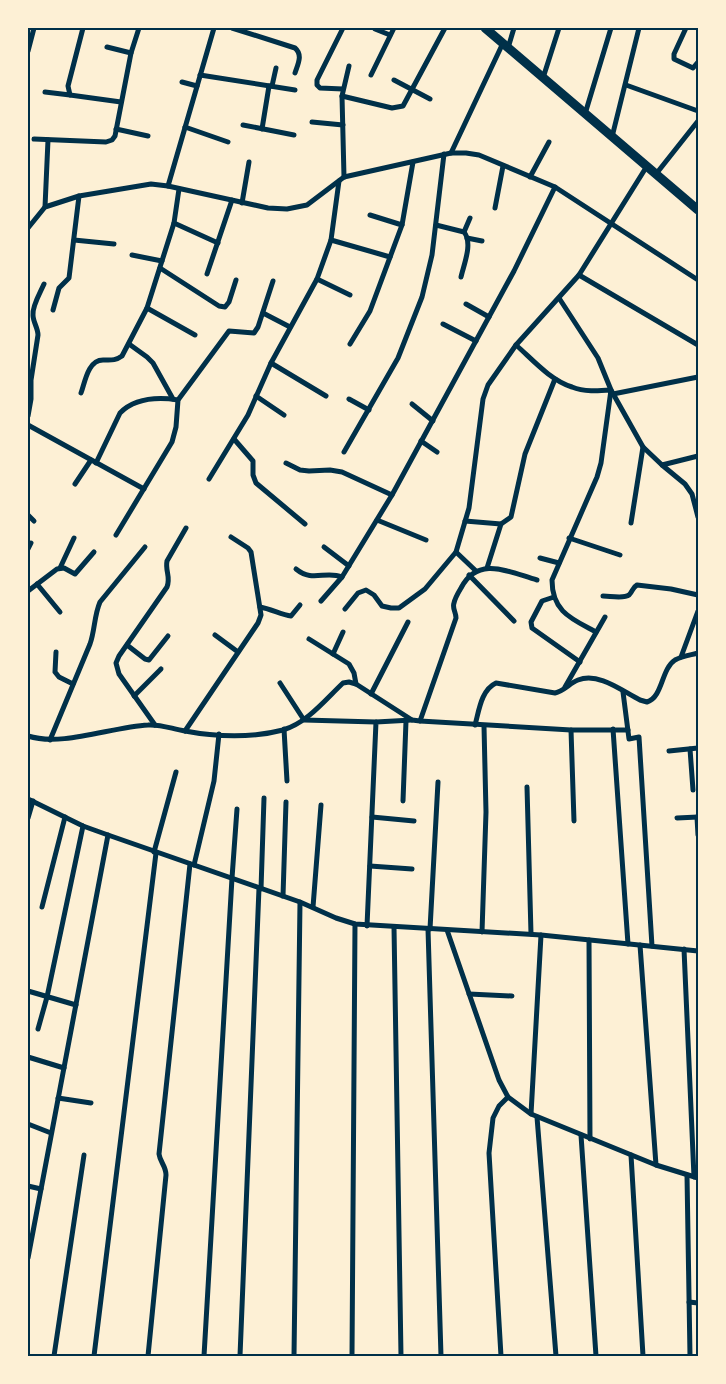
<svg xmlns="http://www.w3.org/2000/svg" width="726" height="1384" font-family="Rubik,sans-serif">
<rect width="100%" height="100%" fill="#fdf0d5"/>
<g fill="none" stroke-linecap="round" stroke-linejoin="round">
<!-- minor -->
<g stroke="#003049" stroke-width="5">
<polyline points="83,28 68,86 70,95 121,102"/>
<path d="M 232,28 L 295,48 C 303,55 298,64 295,73"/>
<polyline points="343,28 317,80 317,85 320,88 343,89"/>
<polyline points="686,28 674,54 674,59 693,68 698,62"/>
<polyline points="375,29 390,35"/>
<polyline points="107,47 131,53"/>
<polyline points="508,48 514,28"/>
<polyline points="28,51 34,28"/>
<polyline points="200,75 295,90"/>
<polyline points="371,75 394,28"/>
<polyline points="543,78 559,28"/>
<polyline points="394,80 430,99"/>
<polyline points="182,82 197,86"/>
<polyline points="626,85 698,111"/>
<polyline points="272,86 276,68"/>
<polyline points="45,92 70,95"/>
<polyline points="342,96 392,108 403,106 445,28"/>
<polyline points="585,114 611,28"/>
<polyline points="312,122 343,125"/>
<polyline points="243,125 294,135"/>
<polyline points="185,127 228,142"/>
<polyline points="116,129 148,136"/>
<polyline points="262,129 269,86"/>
<polyline points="612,137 639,28"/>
<polyline points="34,139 106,142 112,140 115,136 131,53 139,28"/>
<polyline points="451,153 503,43"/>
<polyline points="656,174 698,121"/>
<polyline points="344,177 342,96 349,66"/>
<polyline points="530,177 549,142"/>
<polyline points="168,186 214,28"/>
<polyline points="242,203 249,162"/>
<polyline points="45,207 48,140"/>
<polyline points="495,208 503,166"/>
<polyline points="370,215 402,225"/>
<polyline points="174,223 218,243"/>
<path d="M 436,225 L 464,232 C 473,243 464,264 461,277"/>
<polyline points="28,228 45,207 79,196 151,184 168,186 268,208 287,209 307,205 344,177 451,153 466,153 479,155 555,187 698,280"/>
<polyline points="464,232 470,218"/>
<polyline points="467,238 482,241"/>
<polyline points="74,240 114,244"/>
<polyline points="331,240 390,257"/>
<polyline points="132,255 162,261"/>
<polyline points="160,268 219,306 225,307 229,302 236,280"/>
<polyline points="207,274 232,200"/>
<polyline points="579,275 698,345"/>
<polyline points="317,279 350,295"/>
<polyline points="559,298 598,358 611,390 643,447 662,465 685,484 692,494 698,517"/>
<polyline points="466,304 489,317"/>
<polyline points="147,308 195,335"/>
<polyline points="53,310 59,288 69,278 79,196"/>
<polyline points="263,313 290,327"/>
<polyline points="443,324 476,341"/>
<polyline points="129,344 147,357 153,363 173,399"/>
<polyline points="350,344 370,311 402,225 413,162"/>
<path d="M 516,345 C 533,360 550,380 572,387 C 584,392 598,391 611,390 L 601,463 L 597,477 L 552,580 C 552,612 572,619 596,632"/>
<polyline points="271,363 326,396"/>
<path d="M 81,393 C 85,382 88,360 103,360 C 111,360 115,361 122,356 L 147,308 L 174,223 L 179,189"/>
<polyline points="613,394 698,377"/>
<polyline points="256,396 284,415"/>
<polyline points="349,399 369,410"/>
<polyline points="412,404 433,421"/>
<path d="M 28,416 L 31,399 L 31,380 L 38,335 C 38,328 33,322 33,315 C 32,306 40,293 44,284"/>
<polyline points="28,425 144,489"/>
<polyline points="234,439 253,461 253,475 256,483 305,524"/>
<polyline points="421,441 437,452"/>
<polyline points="344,452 398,358 422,297 432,255 444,154"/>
<path d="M 96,463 L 120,413 C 135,398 158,397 178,400"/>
<polyline points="286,463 300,470 309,471 330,470 342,472 392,495"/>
<polyline points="662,465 698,456"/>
<polyline points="209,479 248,415 271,363 317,279 331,240 339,181"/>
<polyline points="75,484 91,460"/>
<polyline points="28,515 34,521"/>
<polyline points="377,520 426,540"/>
<polyline points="465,521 501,524 511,517 525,454 555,379"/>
<polyline points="631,523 643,447"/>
<polyline points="116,535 172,442 176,427 178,400 229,331 254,333 258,327 273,281"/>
<polyline points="569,538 620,555"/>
<polyline points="324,547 349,566"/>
<polyline points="28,549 31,543"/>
<polyline points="456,552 476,571"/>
<polyline points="540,558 559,563"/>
<polyline points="60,568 74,538"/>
<polyline points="487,568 501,524"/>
<path d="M 296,569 C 313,583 325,570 342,577"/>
<polyline points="469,575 514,621"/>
<polyline points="37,584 60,612"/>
<polyline points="28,591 57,569 64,568 75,574 94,552"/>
<path d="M 603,596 C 610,596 624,599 629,595 C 633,591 632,588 637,585 L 671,589 L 698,595"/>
<polyline points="554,597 542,601 531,622 532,628 580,662"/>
<polyline points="321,601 342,577 392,495 514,271 555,187"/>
<path d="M 260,607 C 271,609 282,615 291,616 L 300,605"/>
<polyline points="345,609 358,593 366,590 374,595 382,606 391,608 399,608 425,589 456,552 469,508 483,399 488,385 516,345 579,275 647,166"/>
<polyline points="215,635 238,652"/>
<polyline points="309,639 349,664 354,673 356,684"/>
<polyline points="127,645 145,659 149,660 168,636"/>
<polyline points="56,652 55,672 59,677 73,684"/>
<polyline points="333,654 343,632"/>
<polyline points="681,657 698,611"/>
<polyline points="280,683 304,720 376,722"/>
<polyline points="565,687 605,617"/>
<polyline points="623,692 629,739 639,737 652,946"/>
<polyline points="371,694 408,622"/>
<polyline points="134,696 161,669"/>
<path d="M 420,721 L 456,618 C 456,612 452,608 454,603 C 455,598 458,593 461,588 C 478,555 509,572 537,580"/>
<path d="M 155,725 L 119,674 L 116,663 L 119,656 L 167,587 C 171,577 165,571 167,561 L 186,528"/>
<path d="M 475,725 C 479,711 481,690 496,683 L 555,693 C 564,691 570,683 578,680 C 599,672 622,691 640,700 L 647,702 C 663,697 661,669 675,660 C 682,656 691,655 698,653"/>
<polyline points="284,729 287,781"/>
<polyline points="613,729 628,944"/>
<polyline points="571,730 574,821"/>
<polyline points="185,731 258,623 261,615 251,552 248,548 231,537"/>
<path d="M 28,736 C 62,747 111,727 148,725 C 161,724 172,729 185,731 C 216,737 253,738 283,730 C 307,723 325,700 343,683 L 349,682 L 356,684 L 412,720 L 420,721 L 571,730 L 628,730"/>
<path d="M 50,740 L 90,644 C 95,630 94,616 100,602 L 145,547"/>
<polyline points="690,749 693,790"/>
<polyline points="669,751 698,748"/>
<polyline points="527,787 531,934"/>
<polyline points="28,799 83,826 108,835 300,902 336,918 355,924 541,935 698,951"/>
<polyline points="403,801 406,721"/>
<polyline points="372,817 414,821"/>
<polyline points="697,817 698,835"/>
<polyline points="28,818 33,801"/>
<polyline points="677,818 698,817"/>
<polyline points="154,852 176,772"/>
<polyline points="194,865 214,781 219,734"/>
<polyline points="370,866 412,869"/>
<polyline points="261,889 264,798"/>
<polyline points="283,896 286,802"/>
<polyline points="42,907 65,817"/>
<polyline points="313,907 321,805"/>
<polyline points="367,926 376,722 412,720"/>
<polyline points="394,927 401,1356"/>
<polyline points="428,929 441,1356"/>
<polyline points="430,929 438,782"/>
<polyline points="447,930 499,1080 508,1097 531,1114 656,1165 698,1178"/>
<polyline points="482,932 486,812 484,726"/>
<polyline points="589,940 590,1139"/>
<polyline points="640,945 656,1165"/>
<polyline points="684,949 694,1177"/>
<polyline points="28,991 76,1005"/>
<polyline points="469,994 512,996"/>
<polyline points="38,1029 47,997 83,826"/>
<polyline points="28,1057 64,1068"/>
<polyline points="58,1098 91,1103"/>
<polyline points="531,1114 541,935"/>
<polyline points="537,1117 556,1356"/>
<polyline points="28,1124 51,1133"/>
<polyline points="581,1135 596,1356"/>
<polyline points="631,1155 643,1356"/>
<polyline points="687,1175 690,1356"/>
<polyline points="28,1186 41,1189"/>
<polyline points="28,1258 108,835"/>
<polyline points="689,1302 698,1303"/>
<polyline points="54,1356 84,1155"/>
<polyline points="94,1356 156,853"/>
<path d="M 148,1356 L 166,1175 C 166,1166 160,1162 159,1154 L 190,864"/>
<polyline points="204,1356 232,878 237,809"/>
<polyline points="240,1356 259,888"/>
<polyline points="294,1356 300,902"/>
<polyline points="352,1356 355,924"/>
<polyline points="501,1356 489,1153 493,1118 499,1106 508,1097"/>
</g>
<!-- tertiary -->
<polyline stroke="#003049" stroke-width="9" points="485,28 698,210"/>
</g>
<!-- border -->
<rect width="726" height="1384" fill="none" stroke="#fdf0d5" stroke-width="58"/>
<rect x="29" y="29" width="668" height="1326" fill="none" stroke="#003049" stroke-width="2"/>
</svg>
